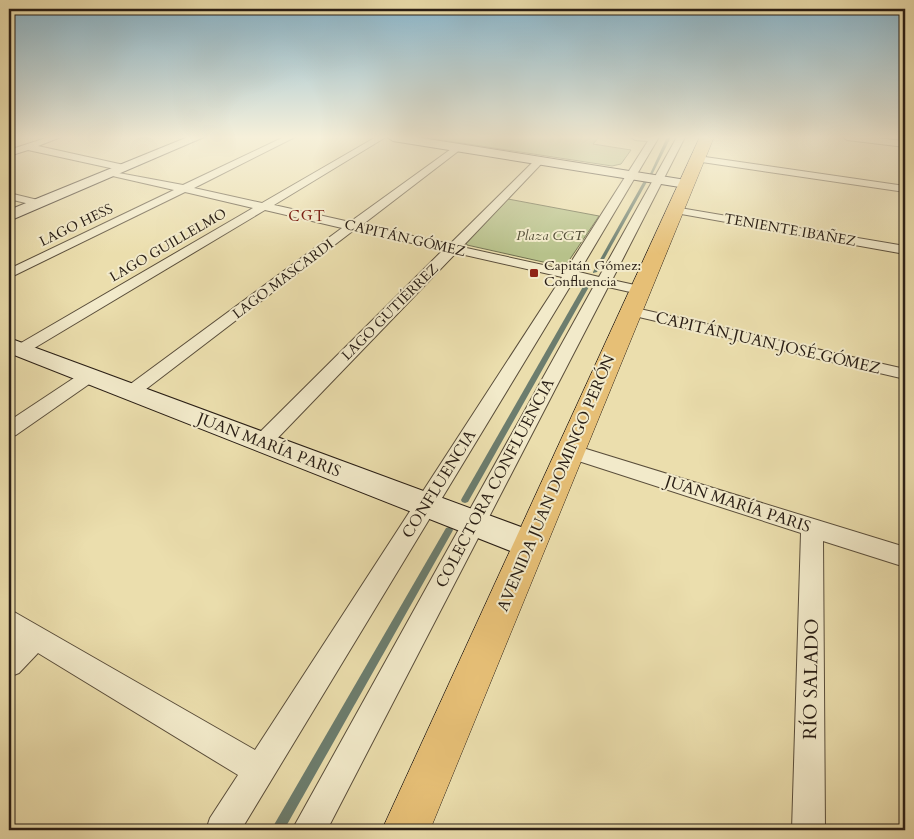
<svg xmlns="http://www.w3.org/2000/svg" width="914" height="839" font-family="Cardo,serif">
<rect width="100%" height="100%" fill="#ebdead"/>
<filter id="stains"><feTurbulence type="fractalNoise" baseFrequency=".004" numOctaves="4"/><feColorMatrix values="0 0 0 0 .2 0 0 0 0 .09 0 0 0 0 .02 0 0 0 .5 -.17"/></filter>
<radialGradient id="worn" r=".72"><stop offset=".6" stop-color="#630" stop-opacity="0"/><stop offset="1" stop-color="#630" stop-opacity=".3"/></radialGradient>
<!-- green -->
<g fill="#b7c18a" stroke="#707050">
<polygon points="422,137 599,137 593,144 631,150 621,164 612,166"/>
<polygon points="508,199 599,216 568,262 561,266 467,245 466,242"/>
</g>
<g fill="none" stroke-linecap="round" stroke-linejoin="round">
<!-- stream -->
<g fill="#6c7d6e" fill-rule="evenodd">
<polygon points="667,137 671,137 652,175 649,176"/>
<polygon points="645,179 648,180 597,272 593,273 593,272"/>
<polygon points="587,283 590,285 468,502 465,503 462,502 461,500 462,498 584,285"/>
<polygon points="449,527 452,528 453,530 452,532 284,830 271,830 446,528"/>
</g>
<!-- street casing -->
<g stroke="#5a4e3b" stroke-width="2">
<g id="street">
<polygon points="49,137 61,137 38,146 124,165 129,168 124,171 28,150 9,156 9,150"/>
<polygon points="284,137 295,137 194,188 262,203 376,137 386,137 274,205 350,222 458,144 463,147 461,149 362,225 450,244 537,158 540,157 545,160 543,162 462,247 566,270 648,141 635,140 631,137 659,137 579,272 599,277 677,137 685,137 612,280 644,287 646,290 639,294 608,287 327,830 292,830 595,284 574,280 241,830 206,830 210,818 238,775 38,653 19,673 9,677 9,645 15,639 9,635 9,609 255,750 562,277 456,253 269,447 262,449 255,447 252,442 255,437 443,250 354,230 137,396 125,396 122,392 125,388 342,228 265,210 26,353 14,353 12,350 14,347 253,208 185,192 9,278 9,269 174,190 108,175 108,171 183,185"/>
<polygon points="843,137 867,137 905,141 905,147 847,140"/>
<polygon points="698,156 905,186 905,192 695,161 693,159"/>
<polygon points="9,193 42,201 44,203 38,206 9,199"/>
<polygon points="674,207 905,246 905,254 670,212 670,208"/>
<polygon points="631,307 905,369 905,379 626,314 624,311 626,308"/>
<polygon points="89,370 95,372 98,376 95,380 16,435 9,437 9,421 83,372"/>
<polygon points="570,444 905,547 905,567 823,541 825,830 792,830 801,533 563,456 560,451 563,446"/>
</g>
</g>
<!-- secondary casing -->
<g stroke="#291e15" stroke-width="2">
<g id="secondary">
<polygon points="188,137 204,137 9,221 9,210"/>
<polygon points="387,137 415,137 686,180 693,184 686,188 393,141"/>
<polygon points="9,338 540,534 545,544 540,554 529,558 518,554 9,353"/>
</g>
</g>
<!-- primary casing -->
<g stroke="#291e15" stroke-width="1">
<polygon id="primary" points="700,137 714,137 430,830 382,830"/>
</g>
<!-- street -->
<use href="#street" fill="#f2eaca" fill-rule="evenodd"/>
<!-- secondary -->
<use href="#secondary" fill="#f2eaca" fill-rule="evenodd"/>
<!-- primary -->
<use href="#primary" fill="#e6bf76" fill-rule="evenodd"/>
</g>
<!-- sky -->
<linearGradient id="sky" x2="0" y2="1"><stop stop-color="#88b7cf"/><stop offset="0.54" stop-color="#f6f0da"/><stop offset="1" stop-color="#f6f0da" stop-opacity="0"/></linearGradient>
<rect width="914" height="254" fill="url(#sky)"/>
<!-- markers -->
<rect fill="#8f2418" stroke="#f2eaca" stroke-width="2" x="529" y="268" width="10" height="10" rx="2.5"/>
<g text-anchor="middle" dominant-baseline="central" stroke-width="4" stroke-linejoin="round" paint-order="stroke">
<!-- far-street labels -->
<g font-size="14" fill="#291e15" stroke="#f2eaca">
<text transform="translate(76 225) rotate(-26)">LAGO HESS</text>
<text transform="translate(790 230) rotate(10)">TENIENTE IBAÑEZ</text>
<text transform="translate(405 238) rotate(13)">CAPITÁN GÓMEZ</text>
<text transform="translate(168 245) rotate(-30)">LAGO GUILLELMO</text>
<text transform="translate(283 279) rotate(-37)">LAGO MASCARDI</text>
<text transform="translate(390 312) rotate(-45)">LAGO GUTIÉRREZ</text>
</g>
<!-- far-park labels -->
<g font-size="14" font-style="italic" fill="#544f38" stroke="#f2eaca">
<text x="550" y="235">Plaza CGT</text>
</g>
<!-- far-poi labels -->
<g font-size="14" fill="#291e15" stroke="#f2eaca" text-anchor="start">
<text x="544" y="265">Capitán Gómez:<tspan x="544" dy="16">Confluencia</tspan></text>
</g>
<!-- far-neighbourhood labels -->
<g font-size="15" letter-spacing="1" fill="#7a1f14" stroke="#f2eaca">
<text x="307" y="216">CGT</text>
</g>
<!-- street labels -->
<g font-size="16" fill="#291e15" stroke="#f2eaca">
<text transform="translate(768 343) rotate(13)">CAPITÁN JUAN JOSÉ GÓMEZ</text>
<text transform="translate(269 445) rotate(21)">JUAN MARÍA PARIS</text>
<text transform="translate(495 483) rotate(-62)">COLECTORA CONFLUENCIA</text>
<text transform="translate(556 483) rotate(-67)">AVENIDA JUAN DOMINGO PERÓN</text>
<text transform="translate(439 484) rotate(-58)">CONFLUENCIA</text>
<text transform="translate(738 504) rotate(18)">JUAN MARÍA PARIS</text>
</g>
<!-- near-street labels -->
<g font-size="19" fill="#291e15" stroke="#f2eaca">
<text transform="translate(811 679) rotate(-89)">RÍO SALADO</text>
</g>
</g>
<!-- margin -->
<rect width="914" height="839" fill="none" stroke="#ebdead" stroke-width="30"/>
<rect x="10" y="10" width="894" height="819" fill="none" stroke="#291e15" stroke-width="2.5"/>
<rect x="15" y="15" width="884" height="809" fill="none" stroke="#291e15"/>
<rect width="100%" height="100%" filter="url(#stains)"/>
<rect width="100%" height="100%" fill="url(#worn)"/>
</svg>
